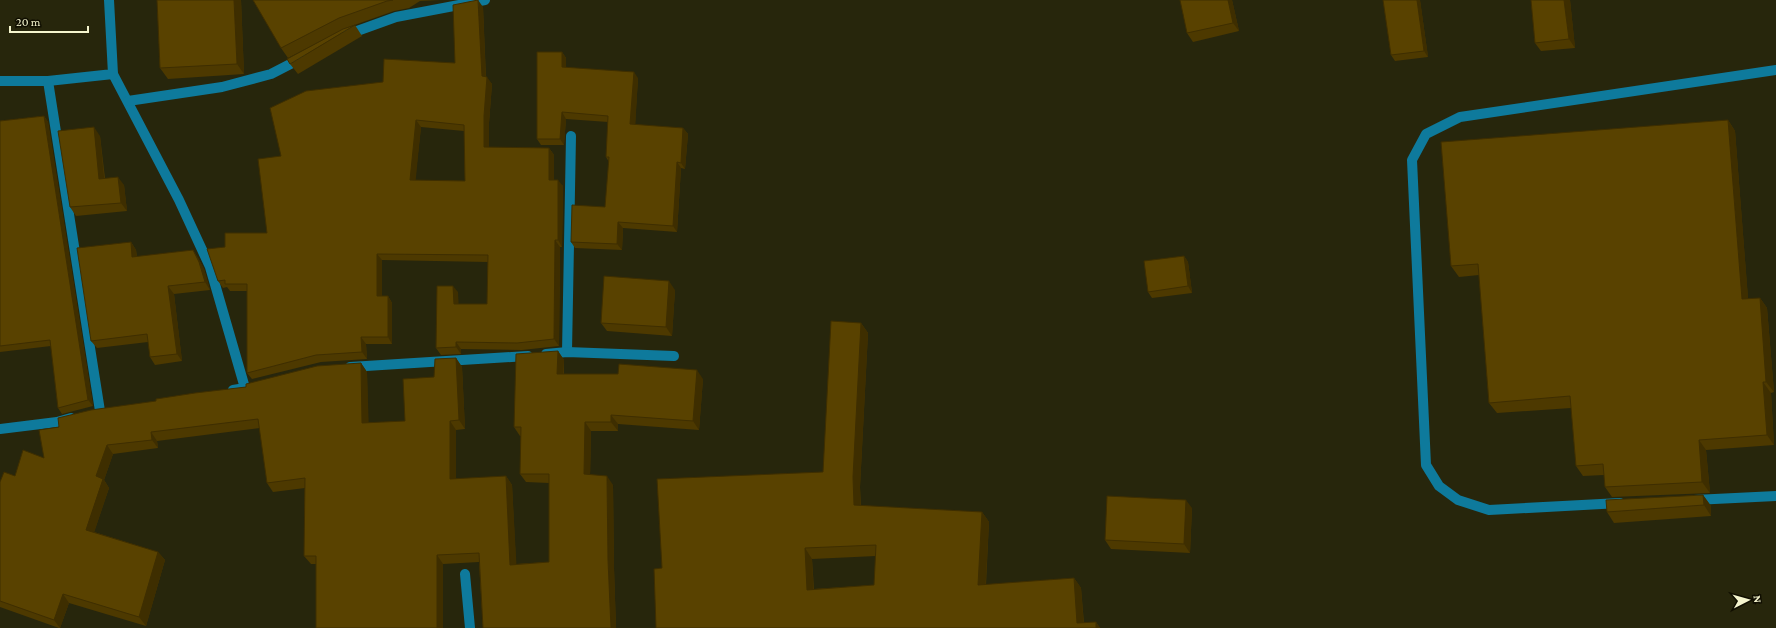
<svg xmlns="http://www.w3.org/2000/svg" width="1776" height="628" font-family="'Crimson Pro',serif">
<rect width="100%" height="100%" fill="#27260c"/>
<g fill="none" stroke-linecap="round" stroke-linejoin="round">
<!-- minor -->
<g stroke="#0e7a9c" stroke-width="10">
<polyline points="346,35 396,17 485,0"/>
<polyline points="113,74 179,200 210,267 245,388 233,390"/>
<polyline points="0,81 48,81 113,74 109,0"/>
<polyline points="48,81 100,411"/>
<polyline points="128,101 222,87 271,74 302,58"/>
<polyline points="567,352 571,136"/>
<polyline points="546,354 567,352 674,356"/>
<polyline points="350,367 528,356"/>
<polyline points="0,429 57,422 71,418"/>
<polyline points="1694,500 1776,496"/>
<polyline points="1620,503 1489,510 1458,500 1439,486 1426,465 1412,160 1426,134 1460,117 1776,70"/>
<polyline points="465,574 470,628"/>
</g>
</g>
<!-- wall -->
<g fill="#4d3900" fill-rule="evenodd">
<polygon points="157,0 241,0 244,74 168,79 160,68"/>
<polygon points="253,0 440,0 420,1 409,8 394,11 346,28 288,58 281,48"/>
<polygon points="1232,0 1239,31 1193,42 1187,33"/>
<polygon points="1383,0 1420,0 1428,57 1395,61 1391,55"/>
<polygon points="1531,0 1570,0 1575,48 1541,51 1535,43"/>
<path d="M 483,7 L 486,77 L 492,84 L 489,123 L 489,148 L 549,148 L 554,155 L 554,180 L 563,186 L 562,247 L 560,247 L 559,346 L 522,350 L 461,349 L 461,354 L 441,355 L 436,348 L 458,292 L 458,304 L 487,304 L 488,262 L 382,260 L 382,296 L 388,296 L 392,303 L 392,344 L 366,344 L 367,359 L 321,362 L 252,379 L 247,373 L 247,291 L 230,291 L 227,287 L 223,288 L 218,281 L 225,247 L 267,233 L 281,156 L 383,82 L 455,63 ZM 421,127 L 464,131 L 465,181 L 415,180 Z"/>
<polygon points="355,25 362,36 298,74 290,64"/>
<polygon points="562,52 566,58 566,67 638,78 635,125 683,128 688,134 685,169 681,168 677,232 623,228 622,250 575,248 571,242 605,207 609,162 606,157 608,122 566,119 564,145 541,145 537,139"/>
<polygon points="44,116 48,122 93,406 62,414 58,408 51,346 0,352 0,121"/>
<polygon points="1728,120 1735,131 1748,299 1760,298 1767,308 1774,392 1771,393 1774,445 1706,450 1710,493 1612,497 1605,487 1604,475 1583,476 1576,466 1571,408 1497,413 1489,403 1479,275 1459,277 1451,266"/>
<polygon points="100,136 105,178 124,185 127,211 76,216 70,207"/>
<polygon points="131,242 136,250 137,257 193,250 198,258 204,269 210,290 174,294 182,361 155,365 150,357 148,342 97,348 91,341"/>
<polygon points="1184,256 1188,262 1192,293 1152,298 1148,292"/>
<polygon points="675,290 672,336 607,331 601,323"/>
<path d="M 861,323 L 868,333 L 860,487 L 861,506 L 982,512 L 989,522 L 986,585 L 1074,578 L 1081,588 L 1084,623 L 1096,622 L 1100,628 L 656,628 L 662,568 L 823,472 ZM 876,556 L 874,585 L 814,589 L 812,559 Z"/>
<polygon points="558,351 564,360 564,374 703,379 699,430 618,424 618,431 591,431 590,475 613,485 614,568 616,628 483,628 479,562 443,564 443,628 316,628 316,564 311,564 304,556 305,488 273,492 267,483 260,428 157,441 158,448 113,454 104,480 109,488 94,532 158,552 165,560 146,626 69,603 60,628 59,628 0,607 0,482 15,476 44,458 59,427 156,401 246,387 361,363 367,372 368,423 405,421 434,377 456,358 462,367 465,429 456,430 456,479 506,476 512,485 516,564 549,562 549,483 526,482 520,474 521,436 520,436 514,427"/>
<polygon points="1703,495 1711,506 1711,516 1614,523 1607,512"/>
<polygon points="1192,508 1190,553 1111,549 1105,540"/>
</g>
<!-- shaded-wall -->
<g fill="#3e2e00">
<polygon points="234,0 241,0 244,74 237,64"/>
<polygon points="478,0 483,7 486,83 482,76"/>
<polygon points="1228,0 1232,0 1239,31 1233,23"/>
<polygon points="1417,0 1420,0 1428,57 1424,51"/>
<polygon points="1564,0 1570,0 1575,48 1569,39"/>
<polygon points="562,52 566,58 566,73 562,67"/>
<polygon points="634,72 638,78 635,130 630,124"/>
<polygon points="487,77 492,84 489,123 489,154 484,147 484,116"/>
<polygon points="562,112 566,119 564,145 560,139"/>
<polygon points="44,116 48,122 93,406 88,400"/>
<polygon points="416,120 421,127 415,187 410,180"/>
<polygon points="1728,120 1735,131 1749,310 1742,299"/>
<polygon points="94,127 100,136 105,187 99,179"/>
<polygon points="683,128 688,134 685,169 681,163"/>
<polygon points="549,148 554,155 554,186 549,180"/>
<polygon points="677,162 681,168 677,232 673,226"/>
<polygon points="118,177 124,185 127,211 121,203"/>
<polygon points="558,180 563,186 562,247 558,240"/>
<polygon points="618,222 623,228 622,250 617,244"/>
<polygon points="555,240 560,247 559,346 554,339"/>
<polygon points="131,242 136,250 138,265 132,257"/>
<polygon points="193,250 198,258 204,269 210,290 205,282"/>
<polygon points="377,254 382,260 382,303 377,296"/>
<polygon points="1184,256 1188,262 1192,293 1188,286"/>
<polygon points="669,281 675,290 672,336 666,327"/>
<polygon points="168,286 174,294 182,361 177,354"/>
<polygon points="453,286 458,292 459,311 454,304"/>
<polygon points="388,296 392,303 392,344 388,337"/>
<polygon points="1760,298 1767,308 1774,392 1766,382"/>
<polygon points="861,323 868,333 860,487 861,516 854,505 853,477"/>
<polygon points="361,337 366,344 367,359 362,352"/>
<polygon points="456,342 461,349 461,354 456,347"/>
<polygon points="558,351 564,360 563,382 557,374"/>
<polygon points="456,358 462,367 465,429 459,420"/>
<polygon points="361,363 367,372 369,432 362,423"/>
<polygon points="697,370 703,379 699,430 693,421"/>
<polygon points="1763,382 1771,393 1774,445 1767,435"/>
<polygon points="611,415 618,424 618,431 611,422"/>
<polygon points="450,421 456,430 456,488 450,479"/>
<polygon points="585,422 591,431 590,483 584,474"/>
<polygon points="151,432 157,441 158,448 152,440"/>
<polygon points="1699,440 1706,450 1710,493 1702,482"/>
<polygon points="107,445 113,454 104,480 109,488 92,539 86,530 96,476"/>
<polygon points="506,476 512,485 517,574 510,565"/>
<polygon points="607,476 613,485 614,568 616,628 611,628 608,560"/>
<polygon points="1703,495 1711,506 1711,516 1704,505"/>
<polygon points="1186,500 1192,508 1190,553 1184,544"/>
<polygon points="982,512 989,522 985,595 978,585"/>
<polygon points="805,548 812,559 814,600 807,590"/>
<polygon points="158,552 165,560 146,626 139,617"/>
<polygon points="437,555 443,564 443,628 437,628"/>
<polygon points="1074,578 1081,588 1084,628 1077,623"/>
<polygon points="63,594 69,603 60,628 54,620"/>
<polygon points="1096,622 1100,628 1096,628"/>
</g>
<!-- building -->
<g fill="#594200" stroke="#3e2e00" fill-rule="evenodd">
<polygon points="157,0 234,0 237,64 160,68"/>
<polygon points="253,0 393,0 387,1 339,18 281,48"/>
<path d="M 478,0 L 482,76 L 487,77 L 484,116 L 484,147 L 549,148 L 549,180 L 558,180 L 558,240 L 555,240 L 554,339 L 517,343 L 456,342 L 456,347 L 436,348 L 437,286 L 453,286 L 454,304 L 487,304 L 488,255 L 377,254 L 377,296 L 388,296 L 388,337 L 361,337 L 362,352 L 316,355 L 247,373 L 247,284 L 225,284 L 225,280 L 218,281 L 207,249 L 225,247 L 225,233 L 267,233 L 258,159 L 281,156 L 270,108 L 306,91 L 383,82 L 384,59 L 455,63 L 453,5 ZM 416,120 L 464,125 L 465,181 L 410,180 Z"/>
<polygon points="1180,0 1228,0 1233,23 1187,33"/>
<polygon points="1383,0 1417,0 1424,51 1391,55"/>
<polygon points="1531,0 1564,0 1569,39 1535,43"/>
<polygon points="355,25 290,64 287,59 343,29"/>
<polygon points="537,52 562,52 562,67 634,72 630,124 683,128 681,163 677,162 673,226 618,222 617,244 571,242 572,205 605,207 609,157 606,157 608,116 562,112 560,139 537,139"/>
<polygon points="44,116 88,400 58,408 50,340 0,346 0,121"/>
<polygon points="1728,120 1742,299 1760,298 1766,382 1763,382 1767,435 1699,440 1702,482 1605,487 1603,464 1576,466 1570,396 1489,403 1478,264 1451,266 1441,142"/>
<polygon points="94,127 99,179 118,177 121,203 70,207 58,131"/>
<polygon points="131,242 132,257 193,250 199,262 205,282 168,286 177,354 150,357 147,334 91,341 77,248"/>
<polygon points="1184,256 1188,286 1148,292 1144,261"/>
<polygon points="604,276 669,281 666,327 601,323"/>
<path d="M 831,321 L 861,323 L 853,477 L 854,505 L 982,512 L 978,585 L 1074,578 L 1077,623 L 1096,622 L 1096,628 L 656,628 L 654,569 L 662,568 L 657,479 L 823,472 ZM 876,545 L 874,585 L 807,590 L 805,548 Z"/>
<polygon points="558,351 557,374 618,374 619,364 697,370 693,421 611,415 611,422 585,422 584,474 607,476 608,560 611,628 483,628 479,553 437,555 437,628 316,628 316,556 304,556 305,478 267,483 258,419 151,432 152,440 107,445 96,476 103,479 86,530 158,552 139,617 63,594 54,620 0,601 0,482 4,472 15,476 23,450 44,458 39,430 59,427 58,418 91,410 156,401 156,399 195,393 246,387 246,384 317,366 361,363 362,423 405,421 403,379 434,377 435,359 456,358 459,420 450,421 450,479 506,476 510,565 549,562 549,474 520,474 521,427 514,427 516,354"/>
<polygon points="1703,495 1704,505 1607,512 1606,500"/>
<polygon points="1107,496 1186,500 1184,544 1105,540"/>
</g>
<!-- north arrow -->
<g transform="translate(1748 600) rotate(84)" stroke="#100e00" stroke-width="3" paint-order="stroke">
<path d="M0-3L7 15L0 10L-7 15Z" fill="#f5f5ce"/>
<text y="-6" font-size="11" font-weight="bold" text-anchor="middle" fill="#f5f5ce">N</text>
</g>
<!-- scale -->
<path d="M10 26v6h78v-6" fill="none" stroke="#f5f5ce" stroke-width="2"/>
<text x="16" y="26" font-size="12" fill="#f5f5ce" stroke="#100e00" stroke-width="3" paint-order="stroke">20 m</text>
</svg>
